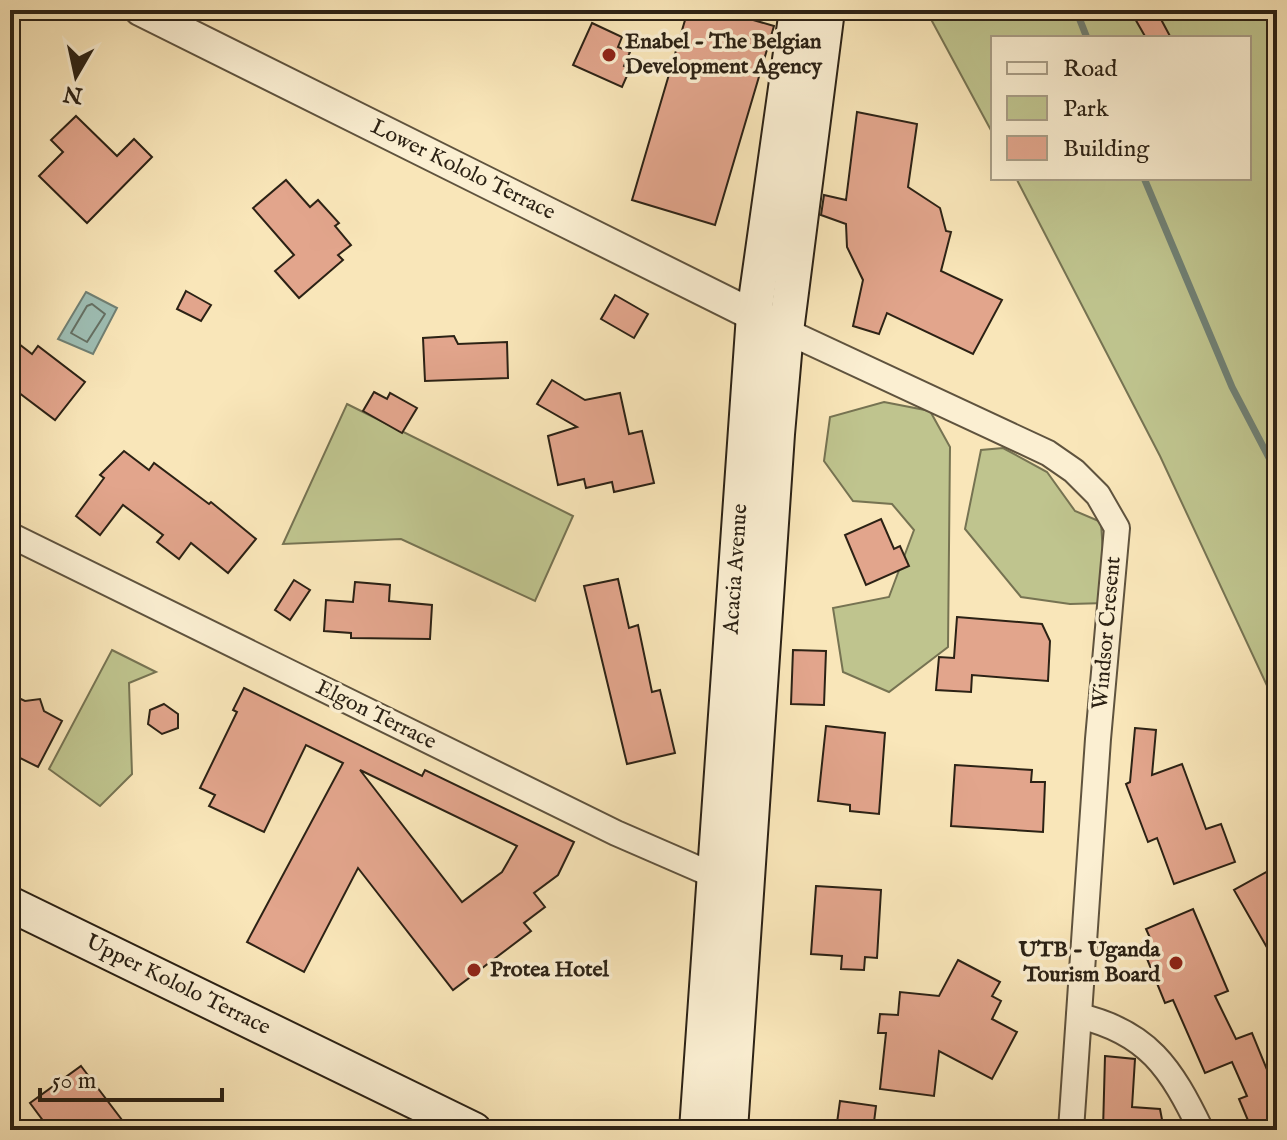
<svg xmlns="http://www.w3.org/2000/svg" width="1287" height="1140" font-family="'IM FELL English',serif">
<rect width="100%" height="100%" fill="#f9e6b9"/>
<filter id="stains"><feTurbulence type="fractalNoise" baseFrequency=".0025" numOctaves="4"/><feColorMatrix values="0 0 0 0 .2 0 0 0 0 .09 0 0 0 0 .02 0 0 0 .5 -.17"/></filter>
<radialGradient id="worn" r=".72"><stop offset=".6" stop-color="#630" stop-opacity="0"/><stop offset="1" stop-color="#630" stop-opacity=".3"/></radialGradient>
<!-- green -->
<g fill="#bfc48e" stroke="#767352" stroke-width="2">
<polygon points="926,10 1277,10 1277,707 1160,456 1016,178 1249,178 1249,38 993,38 993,134"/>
<polygon points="884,402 930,411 950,447 948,647 889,692 843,672 833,608 889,597 914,530 892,504 853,501 824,461 830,417"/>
<polygon points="347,404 573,516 535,601 401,539 283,544"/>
<polygon points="1003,448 1047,472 1075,511 1101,522 1106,603 1070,604 1021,597 965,529 981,450"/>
<polygon points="112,650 156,672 129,683 132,774 100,806 49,769"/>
</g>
<!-- water -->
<polygon fill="#9ebeb4" stroke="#708074" stroke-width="2" points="86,292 117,308 93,354 58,339"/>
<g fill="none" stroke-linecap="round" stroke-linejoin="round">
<!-- shore -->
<polygon stroke="#657064" stroke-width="2" points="92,304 105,314 87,342 71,333 87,306"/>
<!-- stream -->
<g stroke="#708074" stroke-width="7">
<polyline points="1076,10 1087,38"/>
<polyline points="1144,178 1232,387 1277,473"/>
</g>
</g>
<!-- building -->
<g fill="#e2a58c" stroke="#2c2215" stroke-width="2" fill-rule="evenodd">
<polygon points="688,10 719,10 774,26 715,225 632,200"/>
<polygon points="1130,10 1156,10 1171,38 1146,38"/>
<polygon points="592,23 622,37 618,47 630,52 624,66 630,69 622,87 573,65"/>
<polygon points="857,112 917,124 908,187 940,208 946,231 951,232 941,271 1002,300 973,354 887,313 879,334 853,326 863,280 847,247 846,224 821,215 824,195 846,200"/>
<polygon points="76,116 117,156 134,139 152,157 87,223 39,176 63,152 51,140"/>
<polygon points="286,180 310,207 318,200 339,223 335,226 351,245 338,255 343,260 299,298 275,271 294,255 253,208"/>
<polygon points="186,291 211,305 201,321 177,309"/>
<polygon points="615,295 648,314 634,338 601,319"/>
<polygon points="454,336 458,344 507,342 508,378 425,381 423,338"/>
<polygon points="10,337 32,354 38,346 85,382 55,420 10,386"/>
<polygon points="552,380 585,400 620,393 629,434 642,431 654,483 614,492 612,482 586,488 584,479 558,485 548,436 577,427 537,404"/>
<polygon points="374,392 387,399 390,393 417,408 402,433 363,411"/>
<polygon points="124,451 149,470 154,463 209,504 211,502 256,539 228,573 191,543 179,559 157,542 163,535 123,505 100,535 76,516 104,478 100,475"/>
<polygon points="881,519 894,549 900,546 909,566 866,585 845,535"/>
<polygon points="618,579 629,628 638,625 652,692 660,690 675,753 627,764 584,586"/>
<polygon points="294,580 310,590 290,620 275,610"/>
<polygon points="355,582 390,585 389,601 432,605 430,639 351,638 351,633 324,631 326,600 353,602"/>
<polygon points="957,617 1042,624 1050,641 1048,681 972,675 971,692 936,690 939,657 954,658"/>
<polygon points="793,650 826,651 824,705 791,704"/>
<path d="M 244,688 L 422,776 L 425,770 L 574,842 L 558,875 L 534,893 L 545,907 L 524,923 L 531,931 L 453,990 L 358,868 L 304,972 L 247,942 L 343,763 L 306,745 L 264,832 L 209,806 L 215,795 L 200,788 L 237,712 L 233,710 ZM 360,770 L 517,846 L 502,872 L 462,902 Z"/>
<polygon points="10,694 25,701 40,699 44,711 62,721 38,767 10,753"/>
<polygon points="164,704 178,714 178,728 162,734 148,724 150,710"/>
<polygon points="826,726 885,733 879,814 850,811 850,805 818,801"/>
<polygon points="1135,728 1156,730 1152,775 1182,764 1206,829 1221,824 1235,862 1174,884 1157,838 1148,842 1126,784 1130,782"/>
<polygon points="955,765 1032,770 1031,782 1045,782 1043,832 951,826"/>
<polygon points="1277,866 1277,965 1234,890"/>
<polygon points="816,886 881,890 877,958 865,957 864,970 841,969 842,956 811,954"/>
<polygon points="1193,909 1228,991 1215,996 1236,1039 1252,1033 1277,1094 1277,1130 1252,1130 1239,1099 1247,1096 1232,1062 1205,1073 1173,1000 1165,1003 1141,944 1151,940 1146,929"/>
<polygon points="958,960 1000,982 992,996 1001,1001 992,1019 1017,1032 992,1079 939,1051 934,1096 880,1089 886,1033 878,1033 880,1014 898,1015 900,992 939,996"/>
<polygon points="1105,1056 1135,1059 1132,1107 1160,1109 1164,1130 1103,1130"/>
<polygon points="81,1066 122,1120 107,1130 50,1130 30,1103"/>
<polygon points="840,1101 876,1106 873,1130 836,1130"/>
</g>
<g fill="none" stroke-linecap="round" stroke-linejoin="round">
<!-- minor casing -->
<g stroke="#5f533e" stroke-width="28">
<g id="minor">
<polyline points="786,331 1048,453 1074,471 1098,495 1117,528 1098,739 1071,1130"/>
<polyline points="10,535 616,833 715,876 729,876"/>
<path d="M 1079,1016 C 1148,1032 1171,1068 1201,1130"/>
</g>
</g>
<!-- tertiary casing -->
<g stroke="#5f533e" stroke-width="34">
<polyline id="tertiary" points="140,10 773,325"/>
</g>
<!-- secondary casing -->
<g stroke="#2c2215" stroke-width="38">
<g id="secondary">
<polyline points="10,904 474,1130"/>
<polyline points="697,1130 754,315 797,10"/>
<polyline points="730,1130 777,434 786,331 827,10"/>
</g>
</g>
<!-- minor -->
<use href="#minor" stroke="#fbefd2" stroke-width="24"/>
<!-- tertiary -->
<use href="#tertiary" stroke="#fbefd2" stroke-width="30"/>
<!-- secondary -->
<use href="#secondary" stroke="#fbefd2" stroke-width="34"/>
</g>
<!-- markers -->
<g fill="#8f2418" stroke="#fbefd2" stroke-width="3">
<circle cx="609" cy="55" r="8"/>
<circle cx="1176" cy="963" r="8"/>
<circle cx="474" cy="970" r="8"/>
</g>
<g text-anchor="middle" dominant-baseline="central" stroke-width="7" stroke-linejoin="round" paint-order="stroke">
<!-- poi labels -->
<g font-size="22" font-weight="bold" fill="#2c2215" stroke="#fbefd2" text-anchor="start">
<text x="625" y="42">Enabel - The Belgian<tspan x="625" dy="25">Development Agency</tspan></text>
<text x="1160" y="950" text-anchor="end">UTB - Uganda<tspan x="1160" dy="25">Tourism Board</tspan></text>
<text x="490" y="970">Protea Hotel</text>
</g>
<!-- street labels -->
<g font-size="22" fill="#2c2215" stroke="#fbefd2">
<text transform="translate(463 170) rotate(26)">Lower Kololo Terrace</text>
<text transform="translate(736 569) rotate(-86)">Acacia Avenue</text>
<text transform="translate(1107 633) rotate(-85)">Windsor Cresent</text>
<text transform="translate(376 715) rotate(26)">Elgon Terrace</text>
<text transform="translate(178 985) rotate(26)">Upper Kololo Terrace</text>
</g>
</g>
<!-- margin -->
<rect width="1287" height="1140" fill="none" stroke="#f9e6b9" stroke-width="40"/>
<rect x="12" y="12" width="1263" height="1116" fill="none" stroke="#2c2215" stroke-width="4"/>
<rect x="20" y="20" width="1247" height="1100" fill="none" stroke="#2c2215" stroke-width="2"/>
<!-- legend -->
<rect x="991" y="36" width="260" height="144" fill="#fbefd2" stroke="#a89d86" stroke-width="2"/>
<rect x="1007" y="62" width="40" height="12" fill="#fbefd2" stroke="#a89d86" stroke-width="2"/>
<text x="1063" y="76" font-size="24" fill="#2c2215">Road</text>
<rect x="1007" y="96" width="40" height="24" fill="#bfc48e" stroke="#a89d86" stroke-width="2"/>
<text x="1063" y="116" font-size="24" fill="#2c2215">Park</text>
<rect x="1007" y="136" width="40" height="24" fill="#e2a58c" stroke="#a89d86" stroke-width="2"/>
<text x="1063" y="156" font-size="24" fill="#2c2215">Building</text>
<!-- north arrow -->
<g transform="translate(76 76) rotate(189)" stroke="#fbefd2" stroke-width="6" paint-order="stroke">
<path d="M0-6L14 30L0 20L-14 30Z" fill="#2c2215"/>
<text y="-12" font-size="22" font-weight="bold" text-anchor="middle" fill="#2c2215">N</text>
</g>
<!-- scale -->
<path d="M40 1088v12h182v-12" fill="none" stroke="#2c2215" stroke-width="4"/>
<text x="52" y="1088" font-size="24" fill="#2c2215" stroke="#fbefd2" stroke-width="6" paint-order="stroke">50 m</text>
<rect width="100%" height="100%" filter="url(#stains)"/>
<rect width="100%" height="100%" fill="url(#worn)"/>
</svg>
